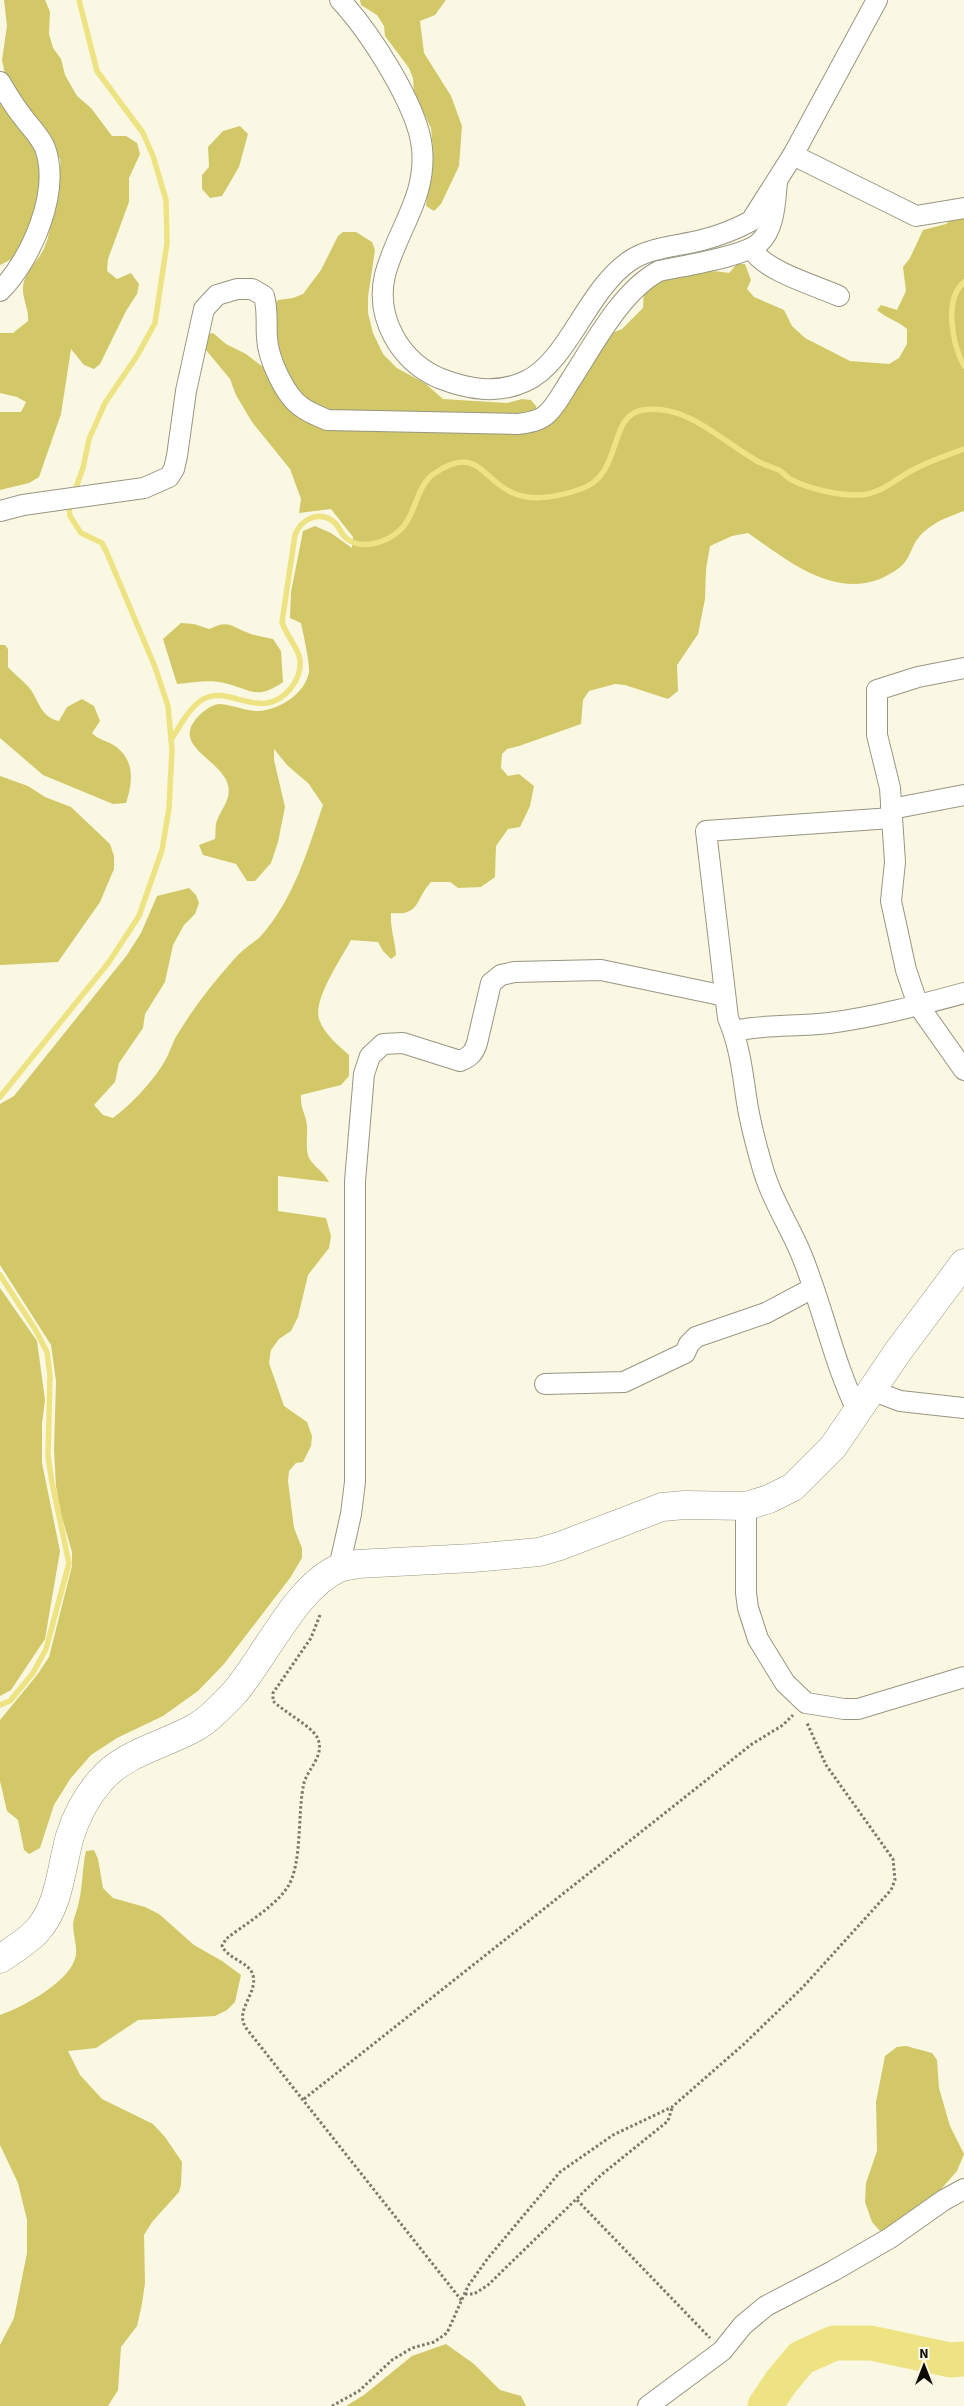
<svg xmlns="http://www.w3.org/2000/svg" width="964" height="2406" font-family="'Source Sans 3',sans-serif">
<rect width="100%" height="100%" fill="#faf8e2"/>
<!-- forest -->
<g fill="#d2c868">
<path d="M 4,0 L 45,0 L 50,12 L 49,34 L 53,48 L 61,59 L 65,75 L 77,96 L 91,108 L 112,136 L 126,136 L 137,143 L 140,154 L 129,178 L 129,202 L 108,259 L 107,271 L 117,279 L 131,273 L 139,284 L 137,294 L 126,311 L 100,364 L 94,369 L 84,365 L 71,349 L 61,414 L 39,477 L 29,483 L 0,490 L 0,412 L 21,412 L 26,402 L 17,397 L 0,393 L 0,333 L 13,333 L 28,321 C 29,309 22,298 23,287 C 24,271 40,260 45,246 C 53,227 50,208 54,189 C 56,176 62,173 60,159 L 6,79 L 2,60 L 7,26 Z"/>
<polygon points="360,0 446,0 435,15 420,21 424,53 451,96 462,126 459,166 441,204 434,211 426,206 433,151 431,128 414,93 413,78 409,68 385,36 384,26 377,15 361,5"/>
<polygon points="0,94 36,144 43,173 31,228 12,259 0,265"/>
<polygon points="240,126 248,134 239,167 222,196 210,198 202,189 202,175 209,167 208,147 223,131"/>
<path d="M 958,213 L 964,213 L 964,511 C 945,518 928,524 916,541 C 912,547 910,556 905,562 C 900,569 888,575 880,579 C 831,598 786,559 748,533 L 732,536 L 710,546 L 706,569 L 705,599 L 698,634 L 677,665 L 678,691 L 668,699 L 625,685 L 615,684 L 589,691 L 583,700 L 581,724 L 519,746 L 507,749 L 502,754 L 501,768 L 508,776 L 519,774 L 534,786 L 530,806 L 520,827 L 508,829 L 496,846 L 495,877 L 481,887 L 458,888 L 450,882 L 431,882 C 415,899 421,916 391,913 C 390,928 395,940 396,955 L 391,959 L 383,951 L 378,942 L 351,940 C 341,959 313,999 319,1019 C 324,1034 338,1045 349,1055 L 349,1076 L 341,1085 L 301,1095 C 300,1109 306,1114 307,1126 C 308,1136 304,1152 311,1161 C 318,1170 322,1170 329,1182 L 278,1176 L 278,1211 L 326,1218 L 331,1236 L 329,1248 L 308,1275 L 298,1317 L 291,1331 L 279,1339 L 271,1350 L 269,1363 L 284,1406 L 307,1422 L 312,1436 L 311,1446 L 303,1462 L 296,1463 L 289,1471 L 288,1481 L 294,1528 L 302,1548 L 302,1558 L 290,1578 L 224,1664 L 198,1691 L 163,1716 L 117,1738 L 91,1755 L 70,1779 L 54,1805 L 40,1848 L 29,1854 L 24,1850 L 18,1820 L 7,1811 L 0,1781 L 0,1720 L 37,1675 L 49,1657 L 72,1566 L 72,1552 L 61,1514 L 56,1486 L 54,1450 L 56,1381 L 51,1345 L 0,1265 L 0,1104 L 14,1096 L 127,955 L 141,933 L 157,896 L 189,888 L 196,895 L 199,903 L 195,914 L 184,925 L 173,945 L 165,982 L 145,1014 L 143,1028 L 119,1063 L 115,1082 L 94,1105 L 103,1115 L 113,1118 C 132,1104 155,1079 166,1059 C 171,1050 173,1040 179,1032 C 194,1007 219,975 239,954 C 245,948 253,943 260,937 C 293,901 308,850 323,805 L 309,784 L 287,765 L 274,749 L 274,760 L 285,807 L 278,842 L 271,863 L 255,881 L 247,881 L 236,864 L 203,855 L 199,845 L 215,839 C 216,834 215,829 216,824 C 219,811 232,800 228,785 C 222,762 182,750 191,727 C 195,717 210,704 220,704 C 233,705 245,711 258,711 C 279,710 305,694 309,672 C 310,663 303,633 301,623 L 290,618 L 291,592 L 303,531 L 315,526 L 331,533 L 352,548 L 353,537 L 331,509 L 299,513 L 301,499 L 290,469 L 252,422 L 236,395 L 230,379 L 206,350 L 204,345 L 208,334 L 213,333 L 226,344 L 246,354 L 263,367 L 295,411 L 522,430 L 609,334 L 622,329 L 643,308 L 644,288 C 664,272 704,268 729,273 L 737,264 L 745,264 L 751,280 L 747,289 L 754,297 L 784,310 L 792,326 L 805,338 L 850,361 L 889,364 L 899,358 L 907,344 L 907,329 C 897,320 887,319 877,310 L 881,305 L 897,310 L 906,291 L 903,267 L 910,258 L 923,230 L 946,224 Z"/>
<polygon points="343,232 356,232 372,242 375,250 368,297 368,313 373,333 383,354 397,368 426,384 443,399 507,403 522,399 531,400 536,406 537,412 534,417 326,413 298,396 278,360 273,307 278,300 293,298 303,294 321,270 338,236"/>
<path d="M 181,623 L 194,624 L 209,629 C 228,620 229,625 246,632 C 255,636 264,637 273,639 L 281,651 L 283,682 C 256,701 251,689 224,683 C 210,679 192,683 177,684 L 163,639 Z"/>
<path d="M 0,645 L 5,645 L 8,649 L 8,667 C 15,675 25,682 31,690 C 39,702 42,718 59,721 L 67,707 L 82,699 L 94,706 L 100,721 L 92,733 C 98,740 108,741 115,746 C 135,760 133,782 126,803 L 113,804 L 43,775 L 0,738 Z"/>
<polygon points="0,776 28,786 45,797 71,807 110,844 114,856 114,869 100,902 58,962 0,965"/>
<polygon points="0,1288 37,1341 45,1400 42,1424 42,1463 60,1551 45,1639 11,1690 0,1696"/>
<path d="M 94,1850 L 98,1859 L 103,1888 L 113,1898 L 145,1907 L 159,1914 L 194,1945 L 222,1961 L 241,1975 L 235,2002 L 227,2010 L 215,2016 L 138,2020 L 96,2048 L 68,2051 L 80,2075 L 102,2099 L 153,2124 L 165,2137 L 182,2162 L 181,2185 L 179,2192 L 152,2222 L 144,2235 L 145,2283 L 142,2304 L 137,2326 L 121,2347 L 118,2390 L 108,2406 L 0,2406 L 0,2345 L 14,2318 L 27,2253 L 27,2220 L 18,2183 L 0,2145 L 0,2015 C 23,2007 72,1981 76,1955 C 77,1945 73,1934 73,1924 C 74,1916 78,1909 79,1901 C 83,1885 82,1868 86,1851 Z"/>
<polygon points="906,2046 932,2053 937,2060 939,2088 950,2126 964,2154 957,2171 942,2188 931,2206 889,2233 880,2231 872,2222 865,2202 866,2183 877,2151 876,2102 885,2056 897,2047"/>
<polygon points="446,2344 474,2364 500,2390 521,2396 526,2406 346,2406 364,2395 412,2356"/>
</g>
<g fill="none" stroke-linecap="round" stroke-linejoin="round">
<!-- stream -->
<g stroke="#ede383" stroke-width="5.5">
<path d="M 964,282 C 943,300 953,345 964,366"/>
<polyline points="74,493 83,468 89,439 105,403 137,356 155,323 167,243 166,200 153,156 143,133 97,71 79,0"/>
<path d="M 171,740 C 180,726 192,702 208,697 C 233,688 264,722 291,688 C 297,681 301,670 300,660 C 298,646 286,636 282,622 L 295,535 C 301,519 319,510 334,522 C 339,526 341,534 346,538 C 361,551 387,542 399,531 C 417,515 415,486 435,473 C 478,444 482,480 513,493 C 533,502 561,496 581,489 C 624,474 607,415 643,410 C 689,404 721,441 757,461 C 764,465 772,467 779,470 C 784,473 787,478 792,480 C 809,489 841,496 860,495 C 882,494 896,478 915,469 C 930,461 948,455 964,449"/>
<polyline points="0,1097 109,962 139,916 162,850 169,808 172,750 168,706 155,667 107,553 102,543 81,533 70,516 69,508 71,502"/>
<polyline points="0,1275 35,1329 47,1352 50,1376 48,1456 52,1483 69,1563 46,1649 33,1673 10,1701 0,1705"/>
</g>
<!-- river -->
<polyline stroke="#ede383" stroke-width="35" points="765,2406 781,2382 801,2358 834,2343 871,2343 950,2360 964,2359"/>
<!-- minor casing -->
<g stroke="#989682" stroke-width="22">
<g id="minor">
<path d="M 340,0 C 369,31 418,106 422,148 C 427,198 397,229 385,275 C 375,318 400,361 439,378 C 467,389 497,395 526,381 C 568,362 587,289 631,260 C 651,247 679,246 702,240 C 718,236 736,229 751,221 L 793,155 L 877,0"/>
<path d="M 0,82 C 7,94 14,106 23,117 C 30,127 40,136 45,148 C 61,192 31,260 0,291"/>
<polyline points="793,155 916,216 964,208"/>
<path d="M 752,248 C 761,270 817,286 839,296"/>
<path d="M 0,511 L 23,505 L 144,488 L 169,477 L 174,469 L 177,456 L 186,391 L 204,309 L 217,295 L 237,289 L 252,289 L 264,296 C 268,310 266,323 267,338 C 268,358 285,397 303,408 C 310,413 319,416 327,420 L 519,424 C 530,422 540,421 548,413 C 557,404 563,392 570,381 C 593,346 621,291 659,271 C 681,266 744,257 759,243 C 775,229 775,201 777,182"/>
<polyline points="964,668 918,677 877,690 877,735 890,788 895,862 891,901 906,970 918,1005 964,1070"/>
<polyline points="891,809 964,795"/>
<path d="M 734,1031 C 765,1024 797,1027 829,1023 C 875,1017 920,1005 964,993"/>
<polyline points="545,1384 624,1382 685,1353 689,1344 696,1337 766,1313 813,1288"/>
<polyline points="871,1390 900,1401 964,1408"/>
<path d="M 857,1410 C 832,1359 822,1302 799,1249 C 786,1220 769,1194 761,1162 C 755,1141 749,1118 746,1096 C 742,1068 739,1044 728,1018 L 706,831 L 892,818"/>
<polyline points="746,1506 746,1593 748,1608 758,1639 785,1683 806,1703 844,1709 858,1709 964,1677"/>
<path d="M 339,1568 L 351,1514 L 355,1482 L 355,1181 L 364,1074 L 370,1056 L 383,1044 L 403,1043 L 460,1061 C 470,1057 474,1053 477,1043 L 491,983 L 501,975 L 514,972 L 601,970 L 725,996"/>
<polyline points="648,2406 722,2351 743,2325 766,2306 833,2271 890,2238 944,2200 964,2189"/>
</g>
</g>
<!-- secondary casing -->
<g stroke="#989682" stroke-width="29">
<path id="secondary" d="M 0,1959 C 12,1951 26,1942 36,1932 C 60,1907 61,1867 70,1836 C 76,1817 87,1796 101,1780 C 125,1752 165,1745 196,1727 C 210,1719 224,1704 235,1692 C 266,1656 295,1588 339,1568 C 344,1566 351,1566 357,1564 L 473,1558 L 539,1552 L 560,1546 L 662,1507 L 685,1505 L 746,1506 L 769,1499 L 793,1487 L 833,1447 L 899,1350 L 964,1263"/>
</g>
<!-- path -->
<g stroke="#7a796b" stroke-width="3" stroke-dasharray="2.5 2.5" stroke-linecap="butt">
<path d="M 320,1615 L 311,1638 L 273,1693 L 273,1701 C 283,1711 312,1727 317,1737 C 326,1755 308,1768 304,1783 C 297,1812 303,1865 287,1888 C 273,1908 245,1924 226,1939 L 222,1946 C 228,1959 249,1962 253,1975 C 258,1994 234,2010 246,2028 L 462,2301"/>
<polyline points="304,2099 752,1744 783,1725 793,1715"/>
<polyline points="577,2200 710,2338"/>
<polyline points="465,2294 474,2294 488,2285 601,2175 668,2121 672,2108"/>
<polyline points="332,2406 359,2391 392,2360 412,2348 434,2342 447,2333 468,2286 488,2258 560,2172 613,2135 672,2107 744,2044 803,1987 891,1890 895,1880 893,1859 826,1765 807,1723"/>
</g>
<!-- minor -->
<use href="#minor" stroke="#fff" stroke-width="20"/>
<!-- secondary -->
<use href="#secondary" stroke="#fff" stroke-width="28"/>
</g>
<!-- north arrow -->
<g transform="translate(924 2366)" stroke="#faf8e2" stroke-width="4" paint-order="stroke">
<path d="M0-4L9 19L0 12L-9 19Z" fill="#0c0c05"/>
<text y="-8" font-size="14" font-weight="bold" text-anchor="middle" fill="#0c0c05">N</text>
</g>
</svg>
